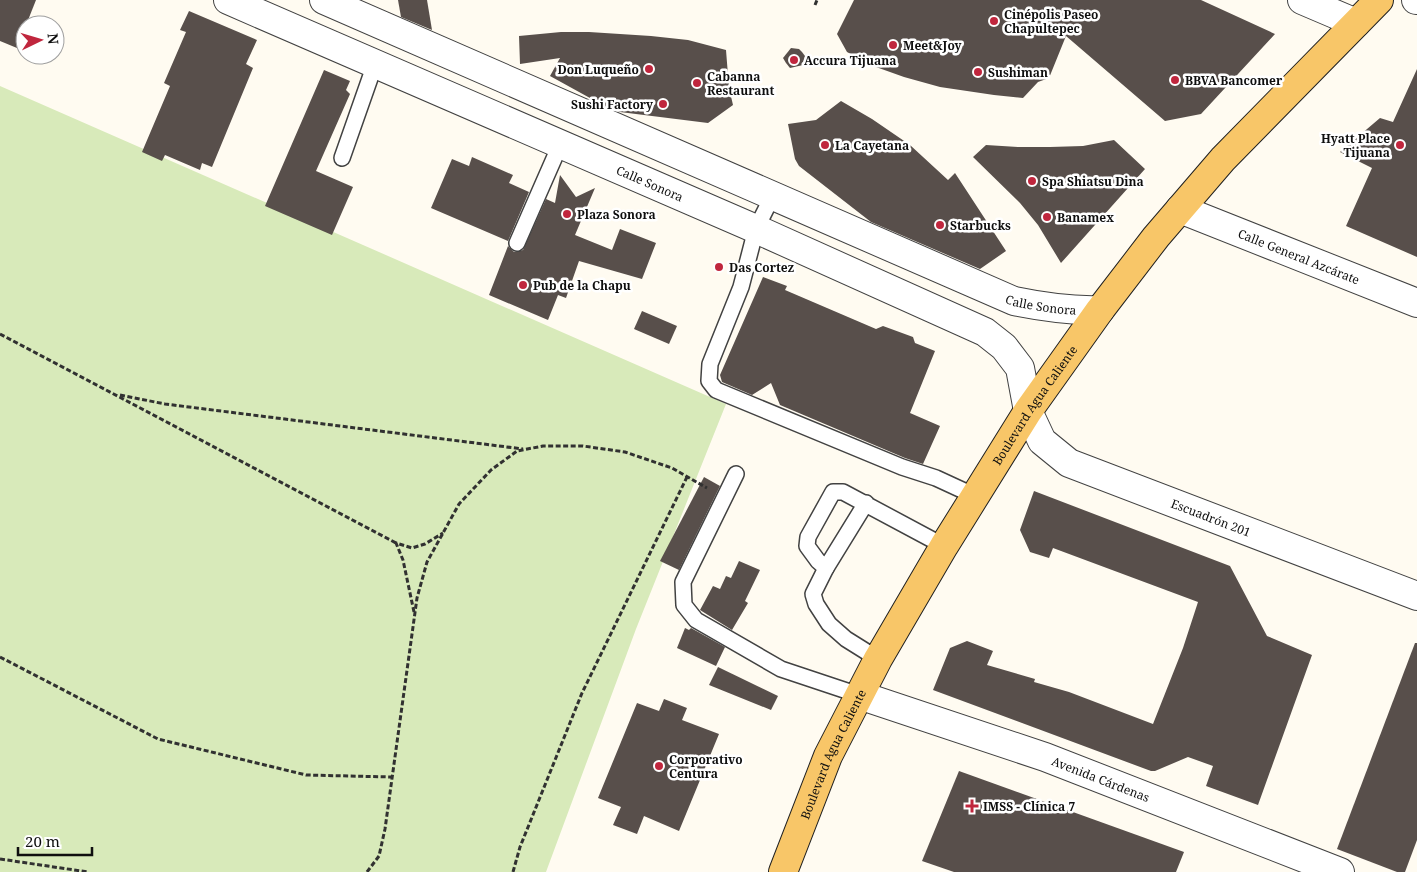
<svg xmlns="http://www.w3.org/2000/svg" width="1417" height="872" font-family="'Noto Serif',serif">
<rect width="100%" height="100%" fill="#fffbf1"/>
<!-- green -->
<polygon fill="#d8eaba" points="0,86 726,404 636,629 546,872 0,872"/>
<!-- building -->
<g fill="#584f4b">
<polygon points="0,0 36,0 17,48 0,41"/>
<polygon points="398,0 427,0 432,30 401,17"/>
<polygon points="854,0 1201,0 1275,34 1201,114 1165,121 1066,36 1049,78 1038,82 1023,98 994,95 940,87 904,77 876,67 847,52 837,34"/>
<polygon points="189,11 257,40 246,64 253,68 212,167 202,163 200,170 165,155 162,161 142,152 170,86 164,83 186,32 180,30"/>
<polygon points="561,32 589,32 651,36 688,40 726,50 729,88 733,105 708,123 620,112 599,103 550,76 560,58 520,64 519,36"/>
<polygon points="791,48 799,49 802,52 805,56 803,65 790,68 786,63 783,58"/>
<polygon points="1417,69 1417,257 1346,226 1372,168 1340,152 1380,118 1393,122"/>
<polygon points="324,70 350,81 346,90 350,94 316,171 353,187 332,235 265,206"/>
<polygon points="841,101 872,119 910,145 948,180 955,173 1006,251 980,269 871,222 799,166 795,159 788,124 816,120"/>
<polygon points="1114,140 1145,169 1061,263 1038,225 1020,203 973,157 986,145 1018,147 1050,147 1083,146"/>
<polygon points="472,157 513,175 509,183 529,192 508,241 431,208 452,159 469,166"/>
<polygon points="560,175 576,197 595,188 575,235 612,250 620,229 656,243 642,279 579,261 566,298 558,295 548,320 489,295 508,246 514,252 523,250 546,199 555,203"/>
<polygon points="763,277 787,286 785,290 876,329 883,326 913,337 915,343 935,351 910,413 940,426 923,464 905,458 780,405 771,383 752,395 722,382 720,375"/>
<polygon points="642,311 677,326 669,344 634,329"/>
<polygon points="704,477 720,486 679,570 660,561"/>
<polygon points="1034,491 1230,566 1267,636 1312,655 1258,805 1206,786 1213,766 1188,757 1155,771 1151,771 933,690 950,648 967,641 993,651 987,665 1035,679 1034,682 1069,692 1153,724 1183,648 1198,602 1053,548 1049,558 1030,552 1020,530"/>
<polygon points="739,561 760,570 745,601 748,603 732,630 700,610 713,586 720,589 726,576 731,578"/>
<polygon points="685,628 689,630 691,628 725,647 716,666 677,648"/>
<polygon points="1415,643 1417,643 1417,840 1405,872 1397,872 1337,849"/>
<polygon points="718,667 778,696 771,710 709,685"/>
<polygon points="664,699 687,708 682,720 719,734 679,831 644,816 637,834 613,825 621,807 598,798 637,703 659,711"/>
<polygon points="959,771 1184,852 1176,872 954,872 922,861"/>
</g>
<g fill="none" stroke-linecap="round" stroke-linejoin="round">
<!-- service casing -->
<g stroke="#424242" stroke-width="18">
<g id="service">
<polyline points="342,158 375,64"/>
<polyline points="773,195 756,229 741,287 710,364 709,381 716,390 902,467 936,478 975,496"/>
<polyline points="517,243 560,145"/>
<polyline points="736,474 683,582 684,605 696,620 781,669 859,695"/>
<polyline points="866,503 826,568 818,561 807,546 808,537 833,492 843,492 944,546"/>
<polyline points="826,568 813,594 816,604 829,624 846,639 878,659"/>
</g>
</g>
<!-- minor casing -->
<g stroke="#424242" stroke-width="30">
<g id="minor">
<polyline points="1302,0 1356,23"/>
<polyline points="1416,0 1417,0"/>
<path id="s1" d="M 1180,209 L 1417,303"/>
<path id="s2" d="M 859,695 L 1045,757 L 1340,872"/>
</g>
</g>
<!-- tertiary casing -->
<g stroke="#424242" stroke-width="30">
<g id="tertiary">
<path id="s3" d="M 228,0 L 756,229 L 985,332 L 1004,347 L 1020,368 L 1028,411 L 1042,441 L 1069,463 L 1417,596"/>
<path id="s4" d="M 324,0 L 1014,301 C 1043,307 1070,311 1100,310"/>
</g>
</g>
<!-- primary casing -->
<g stroke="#202020" stroke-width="30">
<g id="primary">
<path id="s5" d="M 783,872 L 828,756 L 878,659 L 944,546 L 1028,411 L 1100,310 L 1156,237 L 1223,159 L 1379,0"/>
</g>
</g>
<!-- path -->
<g stroke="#313131" stroke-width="3" stroke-dasharray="5 2.5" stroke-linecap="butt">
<polyline points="815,5 817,0"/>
<polyline points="0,334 396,543"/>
<polyline points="120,395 165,404 523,449"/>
<polyline points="414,612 403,560 396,543 412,548 425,544 443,533"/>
<polyline points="0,657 158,739 306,775 392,777"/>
<polyline points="0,859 88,872"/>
<polyline points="367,872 379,856 385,829 417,598 427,562 459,504 491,470 517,451 543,446 583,446 625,452 672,468 707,488"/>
<polyline points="513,872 520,847 582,693 687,477"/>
</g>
<!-- service -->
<use href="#service" stroke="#fff" stroke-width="15"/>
<!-- minor -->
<use href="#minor" stroke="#fff" stroke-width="28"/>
<!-- tertiary -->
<use href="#tertiary" stroke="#fff" stroke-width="28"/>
<!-- primary -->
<use href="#primary" stroke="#f8c668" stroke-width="28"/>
</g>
<!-- markers -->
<g fill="#c0263d" stroke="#fff" stroke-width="2">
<circle cx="994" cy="21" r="5"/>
<circle cx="893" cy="45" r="5"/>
<circle cx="794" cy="60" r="5"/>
<circle cx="649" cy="69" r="5"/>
<circle cx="978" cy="72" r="5"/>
<circle cx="1175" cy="80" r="5"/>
<circle cx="697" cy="83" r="5"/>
<circle cx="663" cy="104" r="5"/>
<circle cx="825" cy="145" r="5"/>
<circle cx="1400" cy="145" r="5"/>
<circle cx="1032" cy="181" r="5"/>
<circle cx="567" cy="214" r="5"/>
<circle cx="1047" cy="217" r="5"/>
<circle cx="940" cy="225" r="5"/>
<circle cx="719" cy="267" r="5"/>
<circle cx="523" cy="285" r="5"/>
<circle cx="659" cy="766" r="5"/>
<path d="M969.5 798.5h5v5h5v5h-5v5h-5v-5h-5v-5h5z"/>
</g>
<g text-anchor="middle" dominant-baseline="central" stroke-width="5" stroke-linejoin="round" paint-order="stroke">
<!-- poi labels -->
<g font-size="12" font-weight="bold" fill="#0f0f0f" stroke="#fff" text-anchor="start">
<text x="1004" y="14">Cinépolis Paseo<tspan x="1004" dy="14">Chapultepec</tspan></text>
<text x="903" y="45">Meet&amp;Joy</text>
<text x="804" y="60">Accura Tijuana</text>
<text x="639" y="69" text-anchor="end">Don Luqueño</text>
<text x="988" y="72">Sushiman</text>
<text x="707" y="76">Cabanna<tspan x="707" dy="14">Restaurant</tspan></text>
<text x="1185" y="80">BBVA Bancomer</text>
<text x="653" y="104" text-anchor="end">Sushi Factory</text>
<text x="1390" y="138" text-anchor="end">Hyatt Place<tspan x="1390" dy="14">Tijuana</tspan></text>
<text x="835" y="145">La Cayetana</text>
<text x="1042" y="181">Spa Shiatsu Dina</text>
<text x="577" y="214">Plaza Sonora</text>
<text x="1057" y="217">Banamex</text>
<text x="950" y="225">Starbucks</text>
<text x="729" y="267">Das Cortez</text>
<text x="533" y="285">Pub de la Chapu</text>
<text x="669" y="759">Corporativo<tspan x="669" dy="14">Centura</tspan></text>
<text x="983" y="806">IMSS - Clínica 7</text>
</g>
<!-- street labels -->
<g font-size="12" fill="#0f0f0f" stroke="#fff">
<text stroke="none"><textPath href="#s3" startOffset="460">Calle Sonora</textPath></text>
<text stroke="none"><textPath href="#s1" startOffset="128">Calle General Azcárate</textPath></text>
<text stroke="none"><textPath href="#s4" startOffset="780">Calle Sonora</textPath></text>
<text stroke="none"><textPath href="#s5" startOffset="532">Boulevard Agua Caliente</textPath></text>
<text stroke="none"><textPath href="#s3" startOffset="1141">Escuadrón 201</textPath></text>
<text stroke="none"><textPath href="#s5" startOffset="128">Boulevard Agua Caliente</textPath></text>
<text stroke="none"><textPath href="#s2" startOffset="256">Avenida Cárdenas</textPath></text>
</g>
</g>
<!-- north arrow -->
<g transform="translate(40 40) rotate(85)"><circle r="24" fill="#ffffff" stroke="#9f9f9f"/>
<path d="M0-4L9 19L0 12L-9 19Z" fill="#c0263d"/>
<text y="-8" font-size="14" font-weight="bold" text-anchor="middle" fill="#0f0f0f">N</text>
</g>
<!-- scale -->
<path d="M18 847v8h74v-8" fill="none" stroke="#0f0f0f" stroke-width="2.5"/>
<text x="25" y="847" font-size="15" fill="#0f0f0f" stroke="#ffffff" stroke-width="4" paint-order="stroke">20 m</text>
</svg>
